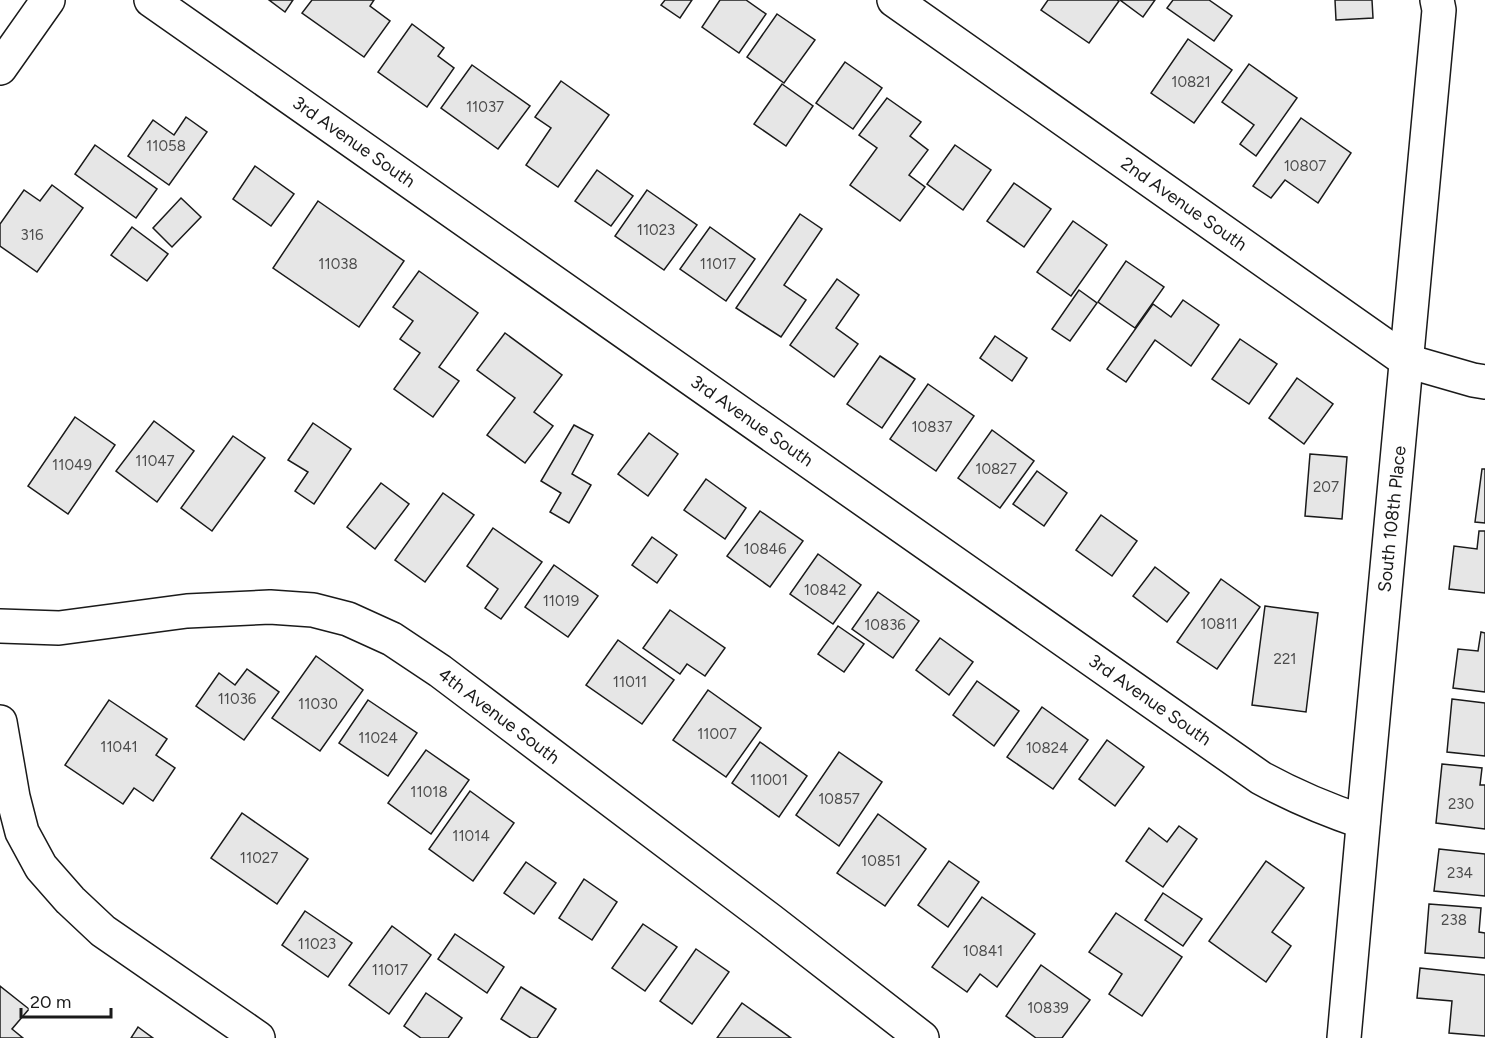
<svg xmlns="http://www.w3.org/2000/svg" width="1485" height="1038" font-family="Figtree,sans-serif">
<rect width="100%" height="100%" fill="#fff"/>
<!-- building -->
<g fill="#e6e6e6" stroke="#1a1a1a" stroke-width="1.5">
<polygon points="269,0 293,0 285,12"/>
<polygon points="312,0 374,0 370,6 390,21 364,57 302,13"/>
<polygon points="665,0 692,0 680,18 661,5"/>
<polygon points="720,0 746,0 766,14 739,53 702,27"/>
<polygon points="1048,0 1117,0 1119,1 1089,43 1041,10"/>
<polygon points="1120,0 1155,0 1143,17"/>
<polygon points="1173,0 1209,0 1232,16 1214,41 1167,8"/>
<polygon points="1335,0 1372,0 1373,18 1336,20"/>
<polygon points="777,14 815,40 784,83 747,57"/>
<polygon points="412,24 444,48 438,56 454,68 427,107 378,72"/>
<polygon points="1188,39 1232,70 1194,123 1151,93"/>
<polygon points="845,62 882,88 853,129 816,103"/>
<polygon points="1249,64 1297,98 1256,156 1240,144 1254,125 1222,102"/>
<polygon points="472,65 530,106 498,149 441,108"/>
<polygon points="561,81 609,115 558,187 526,165 551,128 535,117"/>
<polygon points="782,84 813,106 786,146 754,124"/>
<polygon points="887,98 921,122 910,136 928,150 909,175 925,187 900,221 850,185 877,148 859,135"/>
<polygon points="186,117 207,132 169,185 128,156 153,120 174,135"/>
<polygon points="1301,118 1351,153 1318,203 1285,180 1271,198 1253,186"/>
<polygon points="95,145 157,189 136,218 75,174"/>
<polygon points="955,145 991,170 963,210 927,184"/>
<polygon points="255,166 294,194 271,226 233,199"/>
<polygon points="597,170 633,196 611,226 575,201"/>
<polygon points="1014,183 1051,209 1024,247 987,221"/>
<polygon points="52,185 83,208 37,272 0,246 0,224 24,190 40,201"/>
<polygon points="647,190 697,225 664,270 615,236"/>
<polygon points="181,198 201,217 172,247 153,228"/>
<polygon points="318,201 404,261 359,327 273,268"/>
<polygon points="800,214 822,229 784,285 806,300 781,337 736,308"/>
<polygon points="1073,221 1107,245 1071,296 1037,272"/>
<polygon points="132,227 168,254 147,281 111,255"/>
<polygon points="710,227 755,259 726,301 680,269"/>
<polygon points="1126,261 1164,287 1135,328 1098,302"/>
<polygon points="419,271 478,313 439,367 459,381 433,417 394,389 420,353 400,339 413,321 393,307"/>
<polygon points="837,279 859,295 836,328 858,344 834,377 790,345"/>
<polygon points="1079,290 1097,303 1070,341 1052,329"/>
<polygon points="1183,300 1219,325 1191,366 1155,340 1126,382 1107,369 1153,304 1171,317"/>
<polygon points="505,333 562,375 534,412 553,426 525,463 487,435 515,398 477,370"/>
<polygon points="995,336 1027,358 1012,381 980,358"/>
<polygon points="1240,339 1277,364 1249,404 1212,379"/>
<polygon points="880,356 915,379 882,428 847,404"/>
<polygon points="1297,378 1333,404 1304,444 1269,418"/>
<polygon points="928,384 974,416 936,471 890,439"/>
<polygon points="75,417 115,445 68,514 28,486"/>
<polygon points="154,421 194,451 157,502 116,471"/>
<polygon points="313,423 351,449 314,504 295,491 308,472 288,460"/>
<polygon points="574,425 593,435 572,474 591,485 569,523 550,512 561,493 541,481"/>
<polygon points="992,430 1034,461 1000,508 958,478"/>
<polygon points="649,433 678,454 648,496 618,474"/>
<polygon points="233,436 265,458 212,531 181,508"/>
<polygon points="1310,454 1347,457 1342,519 1305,516"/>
<polygon points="1482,469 1485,469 1485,523 1475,522"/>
<polygon points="1037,471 1067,493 1044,526 1013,504"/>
<polygon points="706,479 746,508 725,539 684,510"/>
<polygon points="381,483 409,504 375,549 347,527"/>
<polygon points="443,493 474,515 425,582 395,560"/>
<polygon points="760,511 803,541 770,587 727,556"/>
<polygon points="1101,515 1137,541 1112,576 1076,550"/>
<polygon points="493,528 542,562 501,619 485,608 498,589 467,566"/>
<polygon points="1479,531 1485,531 1485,593 1449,589 1454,546 1477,549"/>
<polygon points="652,537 677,555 657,583 632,565"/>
<polygon points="818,554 861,585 833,624 790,594"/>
<polygon points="554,565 598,596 568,637 525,607"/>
<polygon points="1155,567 1189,593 1167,622 1133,596"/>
<polygon points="1221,579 1260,607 1217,669 1177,642"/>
<polygon points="878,592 919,621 893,658 852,629"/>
<polygon points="1265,606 1318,613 1306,712 1252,705"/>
<polygon points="670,610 725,648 705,676 687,664 680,674 643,648"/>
<polygon points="838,626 864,644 844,672 818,654"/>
<polygon points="1481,632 1485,633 1485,692 1453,688 1458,649 1478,651"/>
<polygon points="940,638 973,662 949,695 916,670"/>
<polygon points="618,640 674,680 642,724 586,685"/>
<polygon points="316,656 363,690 320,751 272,718"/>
<polygon points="247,669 279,692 244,740 196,706 219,673 235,685"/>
<polygon points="977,681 1019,711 994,746 953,715"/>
<polygon points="708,690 761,728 726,777 673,740"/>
<polygon points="1452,699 1485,703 1485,756 1447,752"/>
<polygon points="109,700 167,739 156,755 175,768 153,801 134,788 123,804 65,765"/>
<polygon points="368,700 417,733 388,776 339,743"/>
<polygon points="1042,707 1088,740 1053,789 1007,757"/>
<polygon points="1107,740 1144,767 1115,806 1079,779"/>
<polygon points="760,742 807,776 779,817 732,783"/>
<polygon points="426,750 469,780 431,834 388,803"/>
<polygon points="839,752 882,782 839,846 796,815"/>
<polygon points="1442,764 1482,768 1480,785 1485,785 1485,829 1436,823"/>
<polygon points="470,791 514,823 473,881 429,849"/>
<polygon points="242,813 308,859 277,904 211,858"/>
<polygon points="878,814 926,849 885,906 837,873"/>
<polygon points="1179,826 1197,839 1163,887 1126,861 1149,828 1167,842"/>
<polygon points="1439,849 1485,854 1485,896 1434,891"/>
<polygon points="949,861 979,882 948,927 918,905"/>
<polygon points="1266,861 1304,888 1272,932 1291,946 1266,982 1209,941"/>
<polygon points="526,862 556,883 534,914 504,893"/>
<polygon points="584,879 617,902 592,940 559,918"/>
<polygon points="1163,893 1202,919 1183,946 1145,920"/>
<polygon points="982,897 1035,934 997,987 980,974 967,992 932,967"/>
<polygon points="1429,904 1481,908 1479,932 1485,933 1485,958 1425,953"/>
<polygon points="305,911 352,943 328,977 282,945"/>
<polygon points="1116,913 1182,957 1142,1016 1109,994 1122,974 1089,952"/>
<polygon points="643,924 677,947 645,991 612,968"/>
<polygon points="392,926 431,955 389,1014 349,985"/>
<polygon points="455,934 504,967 487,993 438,959"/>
<polygon points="696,949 729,972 692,1024 660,1001"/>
<polygon points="1041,965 1090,1000 1062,1038 1036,1038 1006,1016"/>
<polygon points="1420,968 1485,975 1485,1036 1449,1033 1452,1001 1417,998"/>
<polygon points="0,986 29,1009 12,1029 23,1038 0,1038"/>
<polygon points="521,987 556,1009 537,1038 531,1038 501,1019"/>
<polygon points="426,993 462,1018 448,1038 421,1038 404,1026"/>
<polygon points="742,1003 791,1038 717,1038"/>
<polygon points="138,1027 153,1038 131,1038"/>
</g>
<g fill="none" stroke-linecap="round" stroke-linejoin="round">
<!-- minor casing -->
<g stroke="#1a1a1a" stroke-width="36">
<g id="minor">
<path d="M 151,0 L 1261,778 C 1294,796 1327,810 1363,822"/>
<polyline points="894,0 1407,361 1473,380 1485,382"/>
<polyline points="0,68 48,0"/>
<polyline points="0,626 59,628 187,611 270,607 313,610 348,619 392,639 440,671 770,920 922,1038"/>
<polyline points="0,722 13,797 22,832 41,867 70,900 103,931 258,1038"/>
<path d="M 1344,1038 C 1374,695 1408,352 1439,10 L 1437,0"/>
</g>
</g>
<!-- minor -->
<use href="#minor" stroke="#fff" stroke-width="33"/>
</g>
<g text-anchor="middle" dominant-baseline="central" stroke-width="4.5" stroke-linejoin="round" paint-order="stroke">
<!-- number labels -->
<g font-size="15" fill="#4d4d4d">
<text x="1191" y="82">10821</text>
<text x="485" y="107">11037</text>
<text x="166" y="146">11058</text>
<text x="1305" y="166">10807</text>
<text x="656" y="230">11023</text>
<text x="32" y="235">316</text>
<text x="338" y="264">11038</text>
<text x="718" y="264">11017</text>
<text x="932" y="427">10837</text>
<text x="155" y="461">11047</text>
<text x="72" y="465">11049</text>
<text x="996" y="469">10827</text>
<text x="1326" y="487">207</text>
<text x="765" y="549">10846</text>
<text x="825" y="590">10842</text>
<text x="561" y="601">11019</text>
<text x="1219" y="624">10811</text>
<text x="885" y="625">10836</text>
<text x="1285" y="659">221</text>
<text x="630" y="682">11011</text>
<text x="237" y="699">11036</text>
<text x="318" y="704">11030</text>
<text x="717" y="734">11007</text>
<text x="378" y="738">11024</text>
<text x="119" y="747">11041</text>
<text x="1047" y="748">10824</text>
<text x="769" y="780">11001</text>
<text x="429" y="792">11018</text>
<text x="839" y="799">10857</text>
<text x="1461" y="804">230</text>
<text x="471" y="836">11014</text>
<text x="259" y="858">11027</text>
<text x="881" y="861">10851</text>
<text x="1460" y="873">234</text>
<text x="1454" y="920">238</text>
<text x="317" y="944">11023</text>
<text x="983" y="951">10841</text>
<text x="390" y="970">11017</text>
<text x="1048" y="1008">10839</text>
</g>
<!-- street labels -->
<g font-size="18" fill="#1a1a1a" stroke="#fff">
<text transform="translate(354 142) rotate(35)">3rd Avenue South</text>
<text transform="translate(1184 204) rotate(35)">2nd Avenue South</text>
<text transform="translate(752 421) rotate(35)">3rd Avenue South</text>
<text transform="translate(1392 519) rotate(-84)">South 108th Place</text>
<text transform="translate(1150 700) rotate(35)">3rd Avenue South</text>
<text transform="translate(499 716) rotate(37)">4th Avenue South</text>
</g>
</g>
<!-- scale -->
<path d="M21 1008v9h90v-9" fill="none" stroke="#1a1a1a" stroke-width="3"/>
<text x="30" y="1008" font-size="18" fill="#1a1a1a" stroke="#ffffff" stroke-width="4.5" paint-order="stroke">20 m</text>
</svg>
